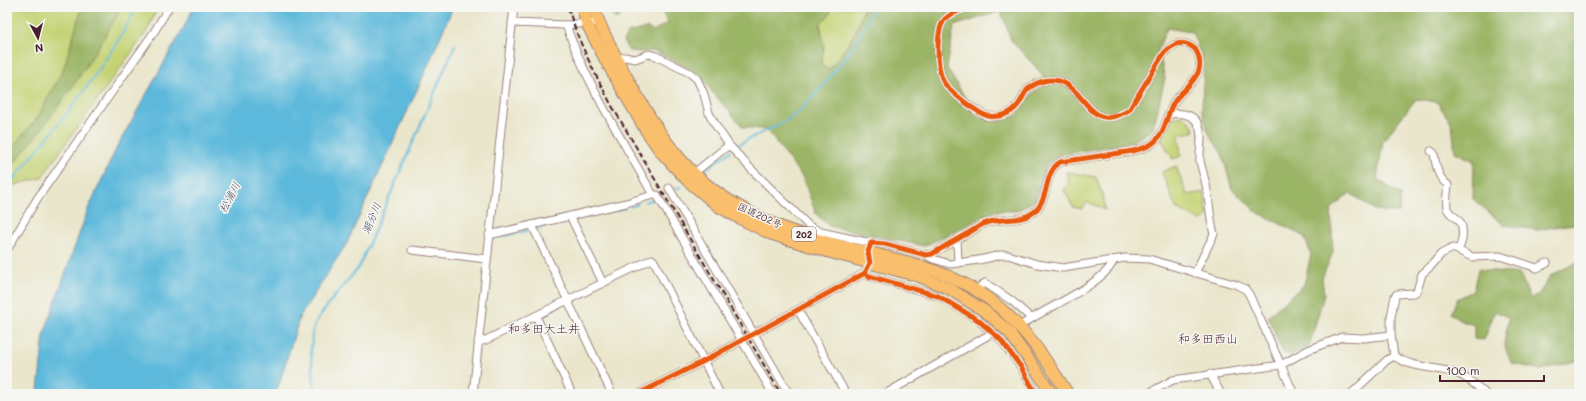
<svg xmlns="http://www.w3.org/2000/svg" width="1586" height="401" font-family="Mali,'Klee One',sans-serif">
<rect width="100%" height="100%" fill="#f6f6f2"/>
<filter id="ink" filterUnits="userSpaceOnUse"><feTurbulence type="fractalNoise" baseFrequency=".025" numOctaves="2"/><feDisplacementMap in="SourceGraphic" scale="8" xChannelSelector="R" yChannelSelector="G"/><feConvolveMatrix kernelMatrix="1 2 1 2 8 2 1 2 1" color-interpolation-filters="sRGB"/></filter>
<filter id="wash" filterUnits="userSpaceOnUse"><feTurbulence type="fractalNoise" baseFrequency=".012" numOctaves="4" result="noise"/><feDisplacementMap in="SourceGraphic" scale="16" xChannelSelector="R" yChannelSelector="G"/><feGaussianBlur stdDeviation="0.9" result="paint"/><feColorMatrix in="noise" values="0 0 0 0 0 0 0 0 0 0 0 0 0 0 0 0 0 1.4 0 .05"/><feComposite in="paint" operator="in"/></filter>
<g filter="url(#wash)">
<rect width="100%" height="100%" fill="#eae6cc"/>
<!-- green -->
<g fill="#c4d375" stroke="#877950">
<polygon points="7,7 158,7 147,31 41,178 7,187"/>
<path d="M 832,7 L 864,7 C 856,36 847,47 829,70 L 821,65 L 824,47 L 820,23 L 830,14 Z"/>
<polygon points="1183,116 1192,124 1194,132 1179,134 1181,156 1173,159 1161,139 1171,118"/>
<polygon points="1176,166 1187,195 1204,192 1208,217 1201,221 1176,208 1162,172"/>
<polygon points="1066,172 1096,177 1104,200 1105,210 1088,202 1082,209 1073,207 1064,190 1069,182"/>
</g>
<!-- forest -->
<g fill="#9bb566" stroke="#726a48" fill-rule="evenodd">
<path d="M 82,7 L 122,7 C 89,65 51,121 7,171 L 7,153 L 38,117 L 64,67 Z"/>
<polygon points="605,7 629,7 617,20 606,9"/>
<path d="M 659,7 L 832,7 L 830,14 L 820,24 L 824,47 L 821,65 L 829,70 C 847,47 856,36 864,7 L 1579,7 L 1579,223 L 1537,230 L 1504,225 L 1473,199 L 1474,161 L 1455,152 L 1452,124 L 1437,102 L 1416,99 L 1383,141 L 1377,179 L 1401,195 L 1399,213 L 1375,210 L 1350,193 L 1331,209 L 1333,252 L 1322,278 L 1324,294 L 1309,347 L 1291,355 L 1283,353 L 1268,316 L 1304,285 L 1311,254 L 1304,236 L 1257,212 L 1232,189 L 1222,154 L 1208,132 L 1202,110 L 1204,63 L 1192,32 L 1167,28 L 1158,49 L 1165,78 L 1153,129 L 1132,142 L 1059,155 L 1046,164 L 1035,200 L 1017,211 L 995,211 L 924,246 L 829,226 L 816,214 L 803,178 L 767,130 L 743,127 L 714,94 L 699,74 L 655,51 L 640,52 L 629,51 L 623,41 L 628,33 L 647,28 L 653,31 L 668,23 ZM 1001,11 L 1011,40 L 1042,74 L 1045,85 L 1032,94 L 1016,116 L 995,122 L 976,116 L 947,68 L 954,26 Z"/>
<polygon points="1579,261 1579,360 1541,370 1511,363 1504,344 1509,318 1495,311 1484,340 1474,339 1474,325 1462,321 1451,314 1457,299 1473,291 1478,269 1520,274 1530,298 1538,296 1550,276"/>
</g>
<!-- water -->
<polygon fill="#5db9db" stroke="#546c83" points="194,7 453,7 427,68 347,243 300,316 276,394 36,394 38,391 44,334 88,209 118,145 184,27"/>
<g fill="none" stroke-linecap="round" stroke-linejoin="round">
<!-- stream -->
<g stroke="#5db9db" stroke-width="2">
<path d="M 737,146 C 753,135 772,129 789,119 C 801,112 810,100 820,89 C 842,62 862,41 873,7"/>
<polyline points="705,170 731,151"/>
<path d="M 7,187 C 54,130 103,73 137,7"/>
<polyline points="675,189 681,187"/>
<polyline points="645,202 655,199"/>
<polyline points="631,206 638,204"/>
<polyline points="604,213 625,208"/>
<polyline points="576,219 594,215"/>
<polyline points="538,228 567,221"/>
<polyline points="500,237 530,230"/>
<polyline points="315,394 311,351 312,334 316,322 330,302 359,267 455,45"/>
</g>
</g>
</g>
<g filter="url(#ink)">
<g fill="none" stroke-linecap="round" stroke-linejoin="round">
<!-- minor casing -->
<g stroke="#9a827c" stroke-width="9">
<g id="minor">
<polyline points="512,23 566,25 599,22"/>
<path d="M 566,25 C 587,85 622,139 653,195"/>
<polyline points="617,59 625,57 635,59 649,54 656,56 690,73 697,79 704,94 709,113 716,126 729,145 750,168 809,226 821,232 871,243"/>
<path d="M 1168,115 C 1178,112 1193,113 1198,124 C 1204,135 1199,149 1200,161 C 1202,171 1206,181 1207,191 C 1210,206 1210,220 1214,234 L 1195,273"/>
<path d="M 1431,151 L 1434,153 C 1436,165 1437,177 1448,185 C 1447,192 1446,201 1447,208 C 1449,215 1456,216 1460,222 C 1464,229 1463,243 1458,249"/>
<polyline points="694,173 729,145"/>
<polyline points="669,188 789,394"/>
<polyline points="570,216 603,283"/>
<polyline points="532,225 612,394"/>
<polyline points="489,235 626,203 653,195 657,195 773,394"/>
<polyline points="957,239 958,263"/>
<polyline points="7,250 37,199 154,32 169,7"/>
<polyline points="412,250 487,259"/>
<polyline points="926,255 933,259 950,264 979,260 1001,255 1008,255 1037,264 1063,268 1125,258 1149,259 1237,285 1245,289 1249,294 1294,394"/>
<path d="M 865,273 L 870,263 L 868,252 L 871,243 L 885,244 L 926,255 L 932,254 C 945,246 957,239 970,232 C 975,229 980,225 986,223 C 1001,217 1020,223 1034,212 C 1050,199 1043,173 1060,162 L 1133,151 C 1140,149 1147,148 1153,143 C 1166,133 1166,115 1174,102 C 1181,91 1195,83 1199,70 C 1201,62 1199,55 1195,49 C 1183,39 1174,43 1164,53 L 1129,110 C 1089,135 1088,90 1059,81 C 1049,78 1036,82 1028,89 C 1024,93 1022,100 1018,105 C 1011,114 999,118 988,116 C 978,114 948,90 943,81 C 937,68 935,30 945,19 C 952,12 962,10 970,7"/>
<polyline points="975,290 985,283 1012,301 1031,318"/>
<polyline points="798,310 846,394"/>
<polyline points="536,316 572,394"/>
<path d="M 1020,326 C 1043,309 1104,285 1114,260"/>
<polyline points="1391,335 1391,317 1395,296 1397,294 1414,293 1417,291 1422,274 1431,266 1441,254 1453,248 1472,257 1500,256 1537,268 1547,263"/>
<polyline points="478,342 486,340 652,259 654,261 720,394"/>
<polyline points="1210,374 1221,394"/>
<polyline points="473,394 514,7"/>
<polyline points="638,394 704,361 865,273 869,276 938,296 978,320 1000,339 1021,367 1036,394"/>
<polyline points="885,394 987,336"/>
<path d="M 1147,394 L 1173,380 L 1281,365 L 1308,350 L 1342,337 L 1364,338 L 1391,335 L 1394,356 C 1413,369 1436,366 1458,374 C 1469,378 1477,387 1486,394"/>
<polyline points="1351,394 1387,360 1394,356"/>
</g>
</g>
<!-- highway casing -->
<g stroke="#9a827c" stroke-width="13">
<g id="highway">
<polyline points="582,7 587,24 607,63 645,129 661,152 688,181 718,206 739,218 771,234 829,252 918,276 950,289 986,312 1009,332 1032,364 1052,394"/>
<path d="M 593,7 C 603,33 616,58 630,83 C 653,124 678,166 718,193 C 751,216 791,233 830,243 C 879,256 930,263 974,289 C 1016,314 1043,354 1068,394"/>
</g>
</g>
<!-- minor -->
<use href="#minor" stroke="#fff" stroke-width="7"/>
<!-- highway -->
<use href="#highway" stroke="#f9bf6d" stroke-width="11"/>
<!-- rail -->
<path stroke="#4a1f2b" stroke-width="2" stroke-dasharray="6 3" stroke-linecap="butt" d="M 568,7 C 578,42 595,74 612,106 L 781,394"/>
<!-- cycleway casing -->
<g stroke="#f6f6f2" stroke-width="8">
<g id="cycleway">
<path d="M 865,273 L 870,263 L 868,252 L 871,243 L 885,244 L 926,255 L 932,254 C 945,246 957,239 970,232 C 975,229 980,225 986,223 C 1001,217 1020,223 1034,212 C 1050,199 1043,173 1060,162 L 1133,151 C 1140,149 1147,148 1153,143 C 1166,133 1166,115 1174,102 C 1181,91 1195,83 1199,70 C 1201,62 1199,55 1195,49 C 1183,39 1174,43 1164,53 L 1129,110 C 1089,135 1088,90 1059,81 C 1049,78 1036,82 1028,89 C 1024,93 1022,100 1018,105 C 1011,114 999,118 988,116 C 978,114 948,90 943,81 C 937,68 935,30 945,19 C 952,12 962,10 970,7"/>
<polyline points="638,394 704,361 865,273 869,276 938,296 978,320 1000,339 1021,367 1036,394"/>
</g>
</g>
<!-- cycleway -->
<use href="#cycleway" stroke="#e8590c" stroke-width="5"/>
</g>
</g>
<g text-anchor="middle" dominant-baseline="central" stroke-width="3" stroke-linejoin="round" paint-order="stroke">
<!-- shield labels -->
<rect fill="#f6f6f2" stroke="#7e6067" stroke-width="1" x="792" y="227" width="24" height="14" rx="3"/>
<g font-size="9" font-weight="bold" fill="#4a1f2b">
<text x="804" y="234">202</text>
</g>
<!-- street labels -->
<g font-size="10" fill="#4a1f2b" stroke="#f6f6f2">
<text transform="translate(760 215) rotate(25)">国道202号</text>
</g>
<!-- water labels -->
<g font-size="11" font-style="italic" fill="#515569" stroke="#f6f6f2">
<text transform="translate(229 197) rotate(-62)">松浦川</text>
<text transform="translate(371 218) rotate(-67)">潮分川</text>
</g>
<!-- quarter labels -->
<g font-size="12" fill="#4a1f2b" stroke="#f6f6f2">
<text x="544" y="328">和多田大土井</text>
<text x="1208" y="338">和多田西山</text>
</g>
</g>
<!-- margin -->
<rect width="1586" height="401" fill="none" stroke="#f6f6f2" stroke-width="24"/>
<!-- north arrow -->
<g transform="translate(38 38) rotate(173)" stroke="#f6f6f2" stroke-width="3" paint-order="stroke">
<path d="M0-3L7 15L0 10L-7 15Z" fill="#4a1f2b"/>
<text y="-6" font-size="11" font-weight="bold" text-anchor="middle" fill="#4a1f2b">N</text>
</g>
<!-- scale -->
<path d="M1440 375v6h104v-6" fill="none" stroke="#4a1f2b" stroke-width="2"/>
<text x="1446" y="375" font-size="12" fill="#4a1f2b" stroke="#f6f6f2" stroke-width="3" paint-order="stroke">100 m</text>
</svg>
